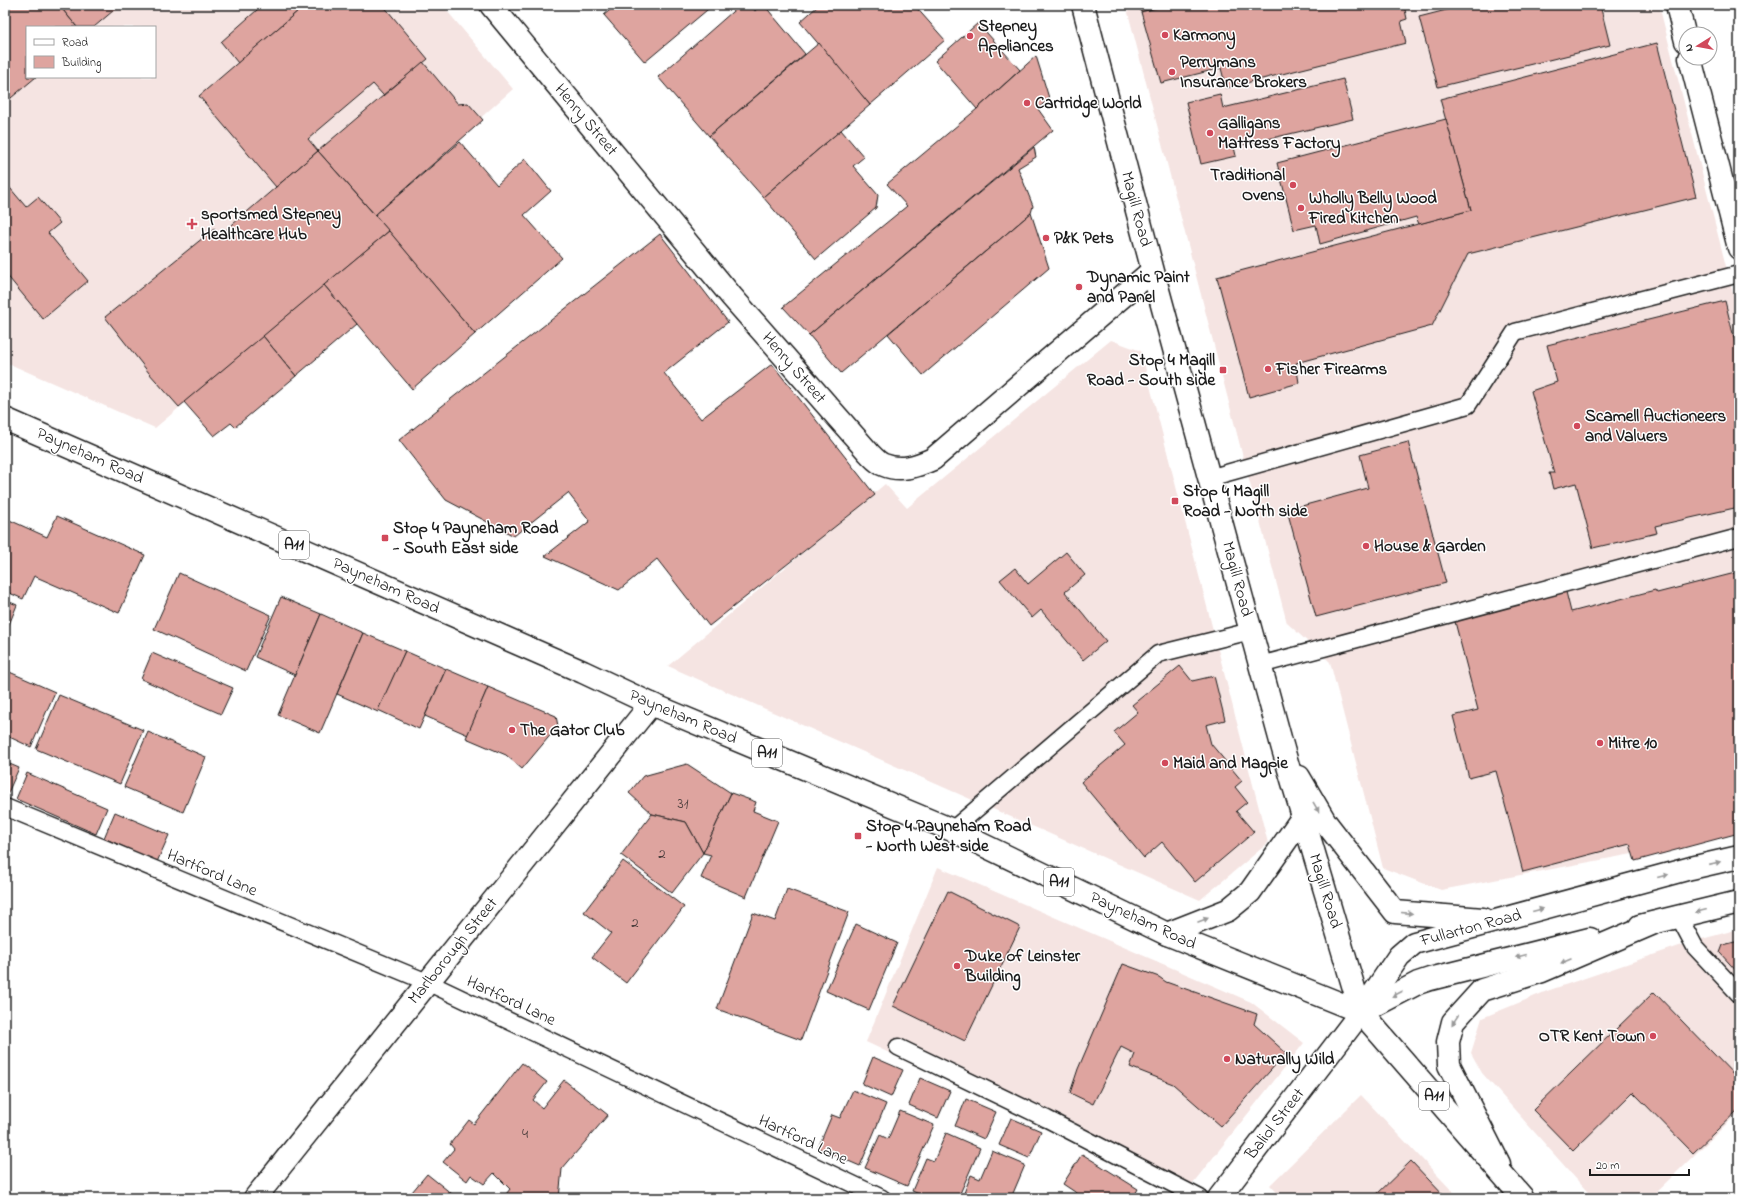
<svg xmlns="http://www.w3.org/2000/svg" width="1744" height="1203" font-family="'Indie Flower',sans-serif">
<rect width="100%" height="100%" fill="#fff"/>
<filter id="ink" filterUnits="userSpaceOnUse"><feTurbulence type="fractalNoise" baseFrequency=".025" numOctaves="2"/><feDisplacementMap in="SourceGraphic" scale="8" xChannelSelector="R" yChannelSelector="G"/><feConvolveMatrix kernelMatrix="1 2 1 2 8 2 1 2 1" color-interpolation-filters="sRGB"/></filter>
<g filter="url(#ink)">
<!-- built -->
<g fill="#f5e4e2">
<polygon points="5,5 27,27 27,77 155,77 155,27 94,27 120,5 442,5 513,89 370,216 389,231 155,428 5,362"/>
<polygon points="1126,5 1659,5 1739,317 1739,834 1441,890 1383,868 1330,662 1287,623 1244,461"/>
<polygon points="1111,340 1141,351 1268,843 1200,900 668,666 885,484 907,508"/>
<polygon points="938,867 1251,1002 1304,1043 1181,1198 1042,1125 866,1042"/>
<polygon points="1739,929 1739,1112 1650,1198 1593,1198 1482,1073 1471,1053 1482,1018 1547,991 1691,942"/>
<polygon points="1361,1095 1459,1198 1282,1198 1270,1185"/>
</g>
<!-- building -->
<g fill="#dea49f" stroke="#1c1c1c">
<polygon points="5,5 59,5 77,27 27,27 27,77 36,77 5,103"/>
<polygon points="59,5 120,5 94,27 77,27"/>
<polygon points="253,5 305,5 238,63 221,42 257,10"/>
<polygon points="305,5 383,5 428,59 383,95 373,84 308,139 318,151 276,187 199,96"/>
<polygon points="616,5 713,5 645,62 604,15"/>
<polygon points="740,5 751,5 755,11 761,5 764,5 805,54 709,136 658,77"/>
<polygon points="819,5 914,5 945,40 870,105 800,22"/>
<polygon points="1139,5 1167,5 1141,12"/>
<polygon points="1167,5 1404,5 1407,19 1401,21 1406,43 1226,88 1221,68 1161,83 1141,12"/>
<polygon points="1466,5 1600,5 1610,45 1438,87 1419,17"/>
<polygon points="978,23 1020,70 977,109 935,61"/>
<polygon points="819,43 870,105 763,197 709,136"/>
<polygon points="1657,43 1696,197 1468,254 1432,326 1296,363 1299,383 1249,397 1217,277 1471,210 1440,99"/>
<polygon points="1036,56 1049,98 1038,109 1053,130 809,335 783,307 907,206 887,184 977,109"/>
<polygon points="423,62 458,104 468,103 483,120 375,215 318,151"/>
<polygon points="1343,79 1353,119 1234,147 1236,156 1201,164 1186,102 1220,94 1223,108"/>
<polygon points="1446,119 1471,210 1419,224 1416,217 1320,244 1316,225 1294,230 1277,163"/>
<polygon points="841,130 864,157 853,166 878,195 876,208 816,259 763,197"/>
<polygon points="460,142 497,185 525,159 551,191 524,215 562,258 475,334 375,215"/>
<polygon points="1034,147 1036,157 1018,168 1033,206 1031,213 841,373 809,335"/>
<polygon points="318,151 389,231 179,407 149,373 105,317 214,229 219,236"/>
<polygon points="5,182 26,207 38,197 60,223 48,233 88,281 43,319 5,273"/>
<polygon points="1031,213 1049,268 923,375 888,334"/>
<polygon points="389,231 475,334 412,389 324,285"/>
<polygon points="660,234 728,322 664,373 701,419 772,364 875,495 709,626 657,559 619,590 545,556 590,521 568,493 514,536 446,500 399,440"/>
<polygon points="324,285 357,324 296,376 263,336"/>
<polygon points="1725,301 1739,358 1739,507 1655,526 1657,533 1593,548 1576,483 1553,489 1549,473 1554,473 1531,391 1557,382 1547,345"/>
<polygon points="263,336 296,376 235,427 231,423 214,436 184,402"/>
<polygon points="1408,442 1446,583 1316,617 1287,510 1368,488 1360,455"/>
<polygon points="57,516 145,555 119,613 34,576 23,599 5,591 5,518 47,537"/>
<polygon points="1066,552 1085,575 1065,592 1106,641 1083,660 1041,610 1032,618 1000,580 1015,568 1028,584"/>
<polygon points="1739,572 1739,818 1736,819 1739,833 1635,861 1630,844 1523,872 1496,771 1469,778 1453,716 1478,710 1454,618 1565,588 1571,612 1655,590 1657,593"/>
<polygon points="179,573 271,615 246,671 154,629"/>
<polygon points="281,597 321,614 295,675 255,657"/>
<polygon points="5,600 17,605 6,632 5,632"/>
<polygon points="321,614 363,633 320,733 278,715"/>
<polygon points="363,633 405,651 378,712 337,694"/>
<polygon points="405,651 446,669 419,729 378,710"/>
<polygon points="152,653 233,688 221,714 141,679"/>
<polygon points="1180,666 1192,681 1214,676 1225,720 1206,725 1211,744 1242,781 1235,787 1247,802 1236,811 1254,832 1195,882 1162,842 1144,858 1081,782 1125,745 1114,732 1138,712 1132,705"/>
<polygon points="446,669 488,687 468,735 425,716"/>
<polygon points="5,670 55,692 31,747 5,735"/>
<polygon points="488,687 556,716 558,726 522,769 506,755 466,738"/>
<polygon points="59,695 143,730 120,784 36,749"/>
<polygon points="148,732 206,757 183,812 124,787"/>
<polygon points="5,762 19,768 7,795 5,794"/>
<polygon points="687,764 731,793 703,853 686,822 652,814 629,793 643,776"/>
<polygon points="27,773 107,808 96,834 16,799"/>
<polygon points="731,793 756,802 753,811 778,821 746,897 701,878 711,855 703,853"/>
<polygon points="115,812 169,835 157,862 104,838"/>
<polygon points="652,814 686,822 703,853 672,893 621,855"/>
<polygon points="623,861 684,907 626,983 592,957 611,933 584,912"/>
<polygon points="787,889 849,912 801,1040 717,1009 753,913 775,921"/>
<polygon points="948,891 1020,927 965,1041 893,1006"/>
<polygon points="856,924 897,943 869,1010 826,991"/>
<polygon points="1739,941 1739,974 1720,953 1723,945"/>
<polygon points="1123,964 1159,977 1166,982 1257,1014 1254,1024 1286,1053 1221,1126 1173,1084 1130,1067 1135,1054 1121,1047 1093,1104 1070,1093 1078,1069"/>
<polygon points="1654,992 1739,1080 1739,1109 1693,1153 1633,1092 1573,1151 1533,1110"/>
<polygon points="873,1057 903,1070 891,1097 862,1084"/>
<polygon points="522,1063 547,1082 533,1100 542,1108 564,1080 608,1115 562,1169 559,1198 503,1198 510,1189 494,1173 484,1184 471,1175 467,1181 443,1162 454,1149 450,1144 469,1120 474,1124"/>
<polygon points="920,1078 950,1091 938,1118 909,1105"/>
<polygon points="853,1090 886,1104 860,1166 818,1148 832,1115 840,1118"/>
<polygon points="966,1099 996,1112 984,1139 955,1126"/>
<polygon points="900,1111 934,1125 907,1186 865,1168 880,1135 888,1139"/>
<polygon points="1011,1118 1041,1131 1029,1158 999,1145"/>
<polygon points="946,1133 980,1148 958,1198 929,1198 912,1191 926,1158 934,1161"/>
<polygon points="992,1151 1025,1165 1011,1198 962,1198 971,1175 980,1179"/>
<polygon points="1082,1154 1138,1189 1133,1198 1084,1198 1063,1184"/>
<polygon points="1411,1161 1446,1198 1373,1198"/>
<polygon points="427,1174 457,1198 407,1198"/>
</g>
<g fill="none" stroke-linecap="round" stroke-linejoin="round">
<!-- lane casing -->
<g stroke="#1c1c1c" stroke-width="19">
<g id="lane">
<polyline points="1209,478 1468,405 1515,332 1739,274"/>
<polyline points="1260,665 1739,537"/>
<polyline points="5,807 427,982 882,1198"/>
<polyline points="952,830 1158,654 1251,631"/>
<polyline points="1679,917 1695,947 1739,994"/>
<polyline points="898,1047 1047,1119 1200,1198"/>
</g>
</g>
<!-- street casing -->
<g stroke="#1c1c1c" stroke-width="25">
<g id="street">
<path d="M 491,5 L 732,297 L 869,453 C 873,457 878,463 884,465 C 901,472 917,466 933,459 L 1152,271"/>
<polyline points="1677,5 1686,41"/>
<polyline points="1690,58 1739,248"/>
<polyline points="255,1198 651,704"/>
<polyline points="1219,1198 1361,1012"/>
</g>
</g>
<!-- secondary casing -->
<g stroke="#1c1c1c" stroke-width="25">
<g id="secondary">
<polyline points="1083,5 1155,279 1283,749 1361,1012"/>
<polyline points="1299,777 1326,823 1395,912 1483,919"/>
<polyline points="1640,926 1739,902"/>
<polyline points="1361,1012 1399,956 1414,943 1691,868 1739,857"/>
<polyline points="1362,1012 1418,983 1430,979 1590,939"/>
<polyline points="1499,1164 1449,1065 1448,1042 1453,1022 1482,990 1542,971 1654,923"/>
</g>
</g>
<!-- primary casing -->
<g stroke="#1c1c1c" stroke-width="25">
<g id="primary">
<polyline points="5,419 583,672 651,704 952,830 1167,934 1361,1012 1523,1198"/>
<polyline points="1167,934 1228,910 1250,892 1302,818"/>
</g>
</g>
<!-- lane -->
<use href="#lane" stroke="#fff" stroke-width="16"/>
<!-- street -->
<use href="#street" stroke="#fff" stroke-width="22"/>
<!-- secondary -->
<use href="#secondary" stroke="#fff" stroke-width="22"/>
<!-- primary -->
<use href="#primary" stroke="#fff" stroke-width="22"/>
</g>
<!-- one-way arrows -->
<defs><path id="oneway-solid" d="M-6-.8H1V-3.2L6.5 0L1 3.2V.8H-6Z"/></defs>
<g fill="#999">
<use href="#oneway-solid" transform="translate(1316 807) rotate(60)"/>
<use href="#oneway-solid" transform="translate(1715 863) rotate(-13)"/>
<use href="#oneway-solid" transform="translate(1663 876) rotate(-15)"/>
<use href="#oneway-solid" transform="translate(1538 910) rotate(-15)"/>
<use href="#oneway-solid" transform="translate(1701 911) rotate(166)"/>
<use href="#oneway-solid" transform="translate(1407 913) rotate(5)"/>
<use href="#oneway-solid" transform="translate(1203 920) rotate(-21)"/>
<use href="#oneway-solid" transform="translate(1521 956) rotate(166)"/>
<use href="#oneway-solid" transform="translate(1566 961) rotate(157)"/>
<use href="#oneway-solid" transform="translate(1397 994) rotate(153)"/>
<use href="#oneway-solid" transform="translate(1455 1020) rotate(124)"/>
</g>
</g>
<!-- markers -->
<g fill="#d1495b" stroke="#fff" stroke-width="1.5">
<circle cx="1165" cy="35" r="4"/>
<circle cx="970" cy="36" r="4"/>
<circle cx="1172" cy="72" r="4"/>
<circle cx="1027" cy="103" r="4"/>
<circle cx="1210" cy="133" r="4"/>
<circle cx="1293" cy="185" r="4"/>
<circle cx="1301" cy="208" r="4"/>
<path d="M190 218h4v4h4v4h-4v4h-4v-4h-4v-4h4z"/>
<circle cx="1046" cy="238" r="4"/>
<circle cx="1079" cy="287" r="4"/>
<circle cx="1268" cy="369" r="4"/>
<rect x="1219" y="366" width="8" height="8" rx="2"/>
<circle cx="1577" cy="426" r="4"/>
<rect x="1171" y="497" width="8" height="8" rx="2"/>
<rect x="381" y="534" width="8" height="8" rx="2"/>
<circle cx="1366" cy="546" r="4"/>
<circle cx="512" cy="730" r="4"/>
<circle cx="1600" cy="743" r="4"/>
<circle cx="1165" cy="763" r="4"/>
<rect x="854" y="832" width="8" height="8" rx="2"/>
<circle cx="957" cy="966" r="4"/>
<circle cx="1653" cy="1036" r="4"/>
<circle cx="1227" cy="1059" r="4"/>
</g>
<g text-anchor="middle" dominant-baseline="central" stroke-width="3" stroke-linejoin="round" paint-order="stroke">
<!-- number labels -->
<g font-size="15" fill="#4c3e3d">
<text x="683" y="804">31</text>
<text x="662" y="854">2</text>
<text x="635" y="923">2</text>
<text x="525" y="1134">4</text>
</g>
<!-- shield labels -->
<g fill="#fff" stroke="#606060" stroke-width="1">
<rect x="279" y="531" width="30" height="28" rx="3"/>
<rect x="752" y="739" width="30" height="28" rx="3"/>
<rect x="1044" y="868" width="30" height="28" rx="3"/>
<rect x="1419" y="1082" width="30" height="28" rx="3"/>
</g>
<g font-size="16" font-weight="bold" fill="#1c1c1c">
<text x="294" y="545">A11</text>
<text x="767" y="753">A11</text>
<text x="1059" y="882">A11</text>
<text x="1434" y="1096">A11</text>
</g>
<!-- poi labels -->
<g font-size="17" font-weight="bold" fill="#1c1c1c" stroke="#fff" text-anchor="start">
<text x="978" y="26">Stepney<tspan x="978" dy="20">Appliances</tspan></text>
<text x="1173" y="35">Karmony</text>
<text x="1180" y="62">Perrymans<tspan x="1180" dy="20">Insurance Brokers</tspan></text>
<text x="1035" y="103">Cartridge World</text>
<text x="1218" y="123">Galligans<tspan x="1218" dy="20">Mattress Factory</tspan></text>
<text x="1285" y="175" text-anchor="end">Traditional<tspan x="1285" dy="20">Ovens</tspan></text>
<text x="1309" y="198">Wholly Belly Wood<tspan x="1309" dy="20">Fired Kitchen</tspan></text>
<text x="201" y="214">sportsmed Stepney<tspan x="201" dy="20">Healthcare Hub</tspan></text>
<text x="1054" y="238">P&amp;K Pets</text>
<text x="1087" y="277">Dynamic Paint<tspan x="1087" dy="20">and Panel</tspan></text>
<text x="1215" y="360" text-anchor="end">Stop 4 Magill<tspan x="1215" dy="20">Road - South side</tspan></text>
<text x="1276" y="369">Fisher Firearms</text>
<text x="1585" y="416">Scamell Auctioneers<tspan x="1585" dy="20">and Valuers</tspan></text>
<text x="1183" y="491">Stop 4 Magill<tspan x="1183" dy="20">Road - North side</tspan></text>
<text x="393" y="528">Stop 4 Payneham Road<tspan x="393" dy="20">- South East side</tspan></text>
<text x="1374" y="546">House &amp; Garden</text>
<text x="520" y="730">The Gator Club</text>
<text x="1608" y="743">Mitre 10</text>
<text x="1173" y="763">Maid and Magpie</text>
<text x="866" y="826">Stop 4 Payneham Road<tspan x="866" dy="20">- North West side</tspan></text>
<text x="965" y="956">Duke of Leinster<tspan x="965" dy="20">Building</tspan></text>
<text x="1645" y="1036" text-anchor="end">OTR Kent Town</text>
<text x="1235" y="1059">Naturally Wild</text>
</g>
<!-- street labels -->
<g font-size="17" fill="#1c1c1c" stroke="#fff">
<text transform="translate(586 120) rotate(50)">Henry Street</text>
<text transform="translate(1136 209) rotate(75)">Magill Road</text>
<text transform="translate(794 368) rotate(49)">Henry Street</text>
<text transform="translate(90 456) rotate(24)">Payneham Road</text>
<text transform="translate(1237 579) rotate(75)">Magill Road</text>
<text transform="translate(386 586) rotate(24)">Payneham Road</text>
<text transform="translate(683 717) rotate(23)">Payneham Road</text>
<text transform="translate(212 873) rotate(23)">Hartford Lane</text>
<text transform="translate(1325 891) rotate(73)">Magill Road</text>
<text transform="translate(1143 921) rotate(25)">Payneham Road</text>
<text transform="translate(1471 928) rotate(-15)">Fullarton Road</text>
<text transform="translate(453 951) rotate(-51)">Marlborough Street</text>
<text transform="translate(511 1001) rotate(25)">Hartford Lane</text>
<text transform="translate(1275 1124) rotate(-52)">Baliol Street</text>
<text transform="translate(803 1140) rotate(25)">Hartford Lane</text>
</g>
</g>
<!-- margin -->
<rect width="1744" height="1203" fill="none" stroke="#fff" stroke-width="20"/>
<rect x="10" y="10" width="1724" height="1183" fill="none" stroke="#1c1c1c" stroke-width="1.5" filter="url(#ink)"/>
<!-- legend -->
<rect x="26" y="26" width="130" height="52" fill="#ffffff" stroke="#a4a4a4"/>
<rect x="34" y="39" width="20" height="6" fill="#ffffff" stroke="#a4a4a4"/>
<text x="62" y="46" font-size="12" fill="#1c1c1c">Road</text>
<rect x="34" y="56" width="20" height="12" fill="#dea49f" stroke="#a4a4a4"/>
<text x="62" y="66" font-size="12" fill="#1c1c1c">Building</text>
<!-- north arrow -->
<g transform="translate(1698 46) rotate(259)"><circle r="19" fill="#ffffff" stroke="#a4a4a4"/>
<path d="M0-3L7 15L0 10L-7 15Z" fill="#d1495b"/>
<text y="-6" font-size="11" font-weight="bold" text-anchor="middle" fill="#1c1c1c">N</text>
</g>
<!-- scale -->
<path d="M1590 1169v6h99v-6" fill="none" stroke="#1c1c1c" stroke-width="2"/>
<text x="1596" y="1169" font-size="12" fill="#1c1c1c" stroke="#ffffff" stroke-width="3" paint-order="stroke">20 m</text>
</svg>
